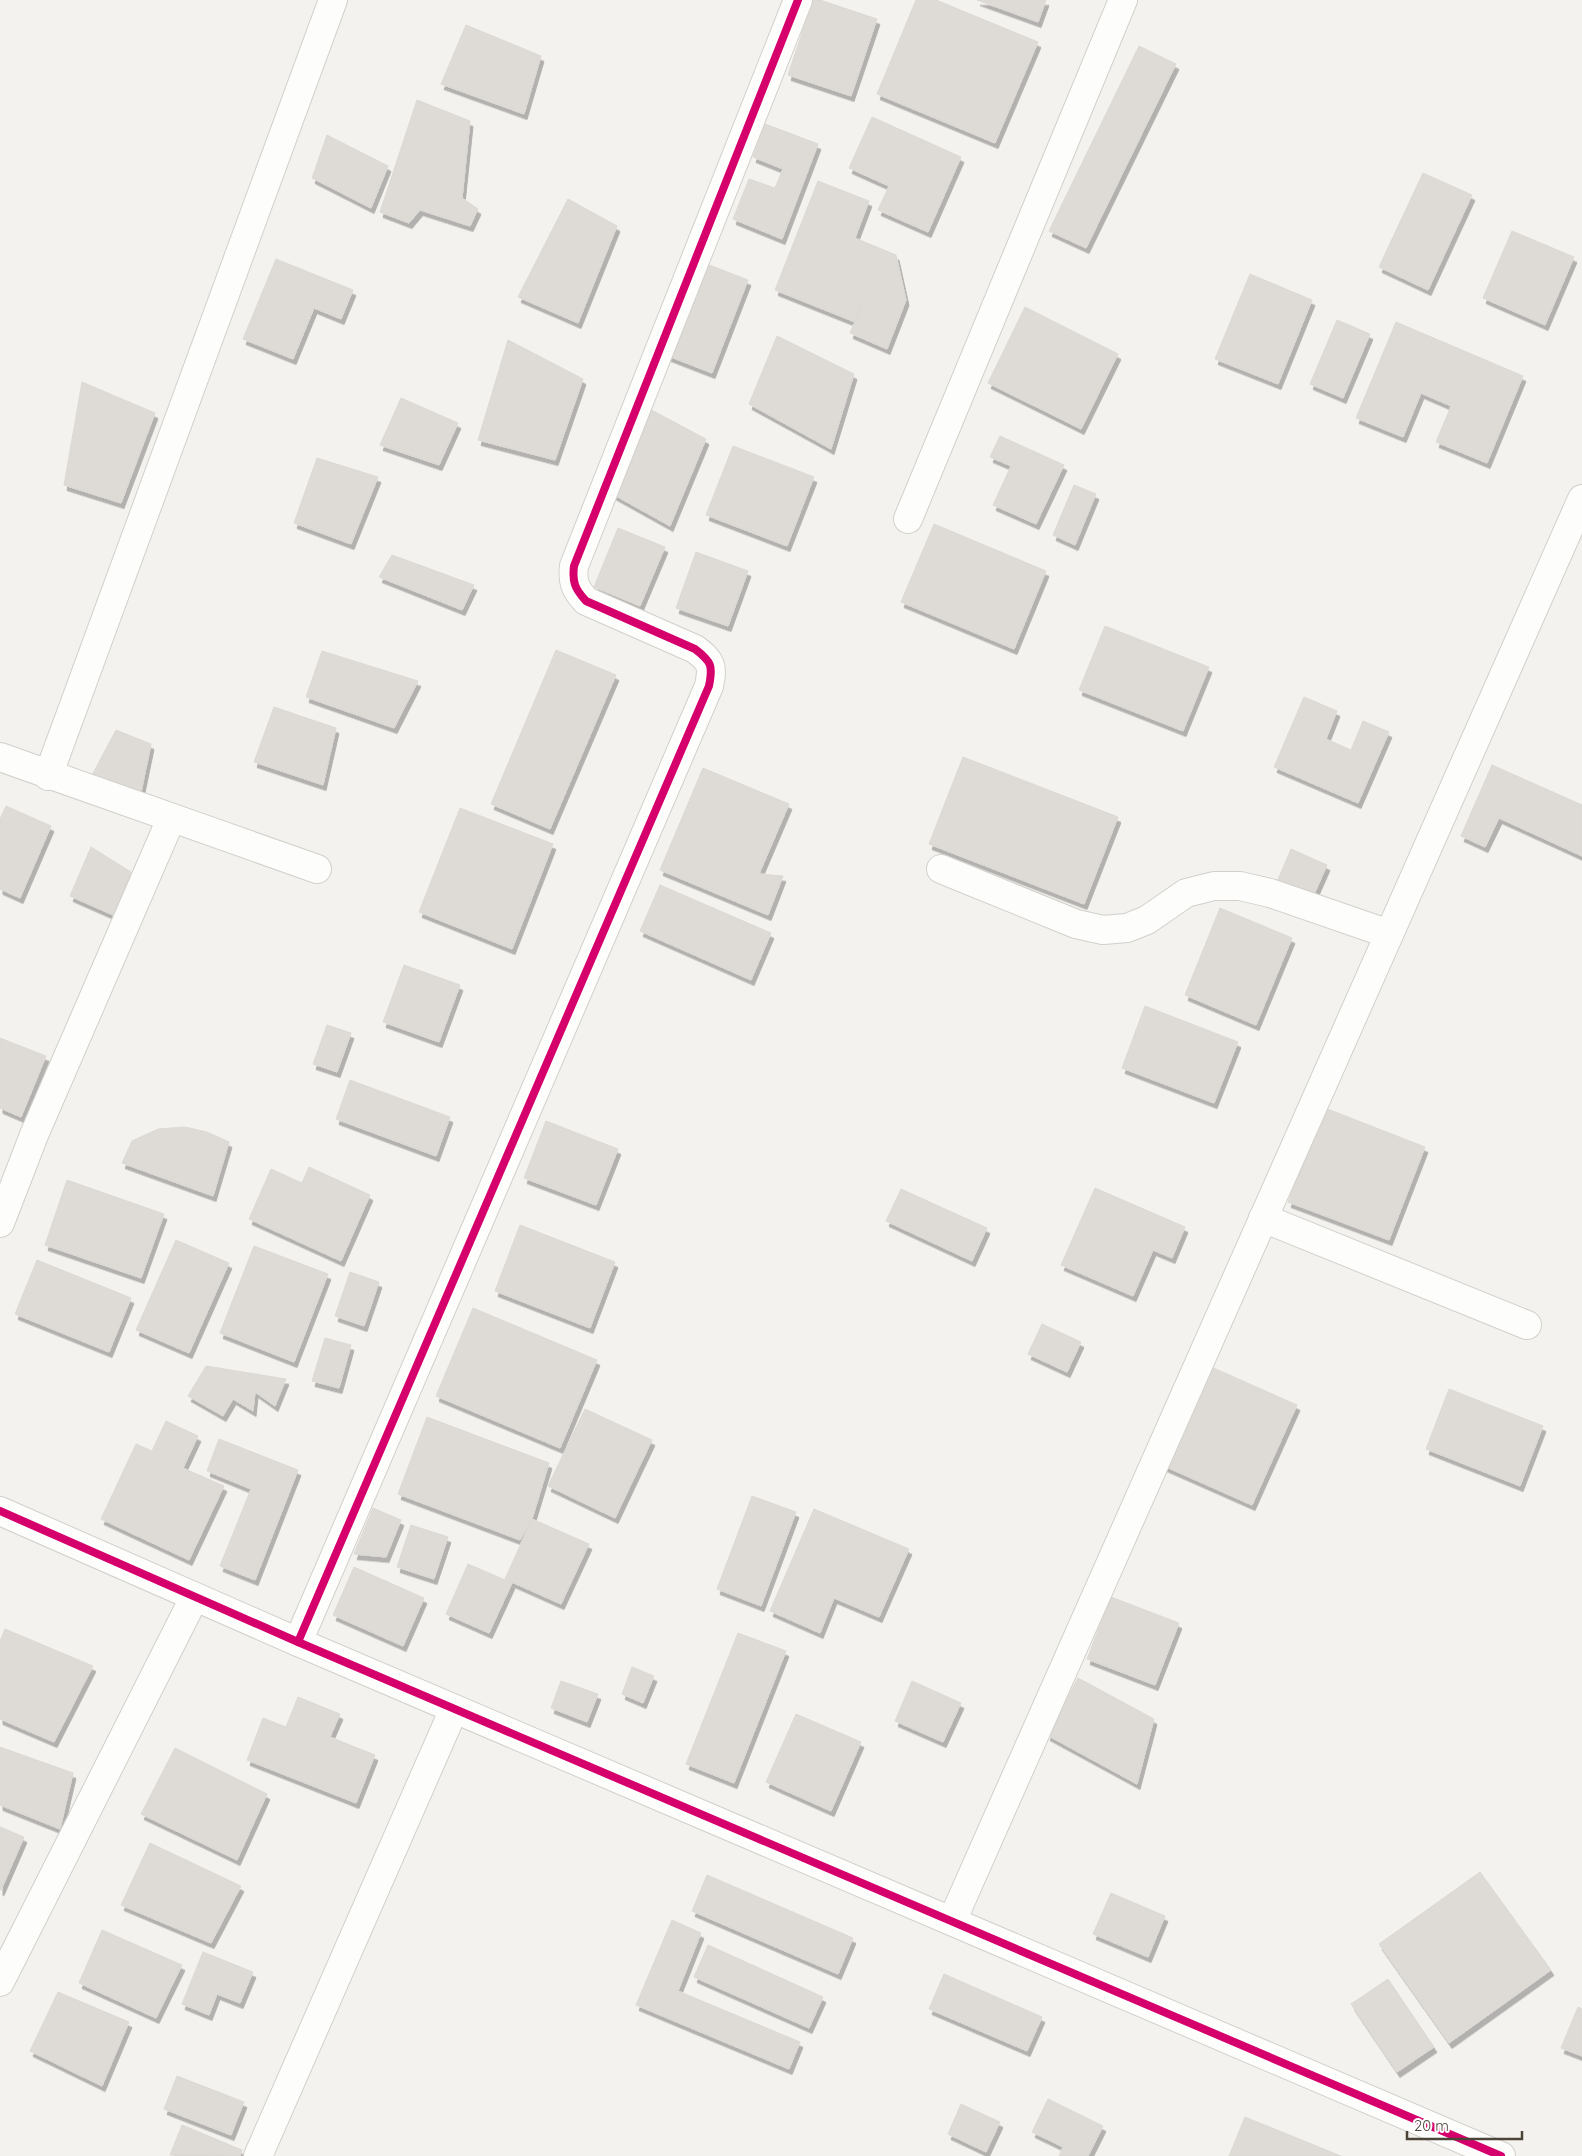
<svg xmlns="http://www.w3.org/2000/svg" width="1582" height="2156" font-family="Quicksand,sans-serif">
<defs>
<filter id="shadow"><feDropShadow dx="3" dy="5.5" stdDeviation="0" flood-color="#0004"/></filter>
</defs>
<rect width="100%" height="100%" fill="#f4f2ee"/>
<!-- building -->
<g fill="#dedbd6" stroke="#dcd9d4" filter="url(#shadow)">
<polygon points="813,0 820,0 877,19 851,96 788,75"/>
<polygon points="916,0 936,0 1038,42 995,143 877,94"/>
<polygon points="977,0 1046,0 1038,22"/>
<polygon points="466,25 541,56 524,114 441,84"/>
<polygon points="1139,46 1176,64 1086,248 1049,231"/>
<polygon points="417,100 470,121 462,198 478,209 470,226 420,210 409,223 380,212"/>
<polygon points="872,117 961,157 928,232 878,210 889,186 849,168"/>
<polygon points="765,124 818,144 782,239 733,219 749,179 775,188 783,169 753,157"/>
<polygon points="327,135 388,166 371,208 312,178"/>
<polygon points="1423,173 1472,195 1428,290 1379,267"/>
<polygon points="818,181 869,201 855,238 896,255 906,300 887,349 850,333 864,301 855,322 775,290"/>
<polygon points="568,199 617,226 578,323 518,297"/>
<polygon points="1512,231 1574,257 1545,325 1483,298"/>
<polygon points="276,259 353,290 341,319 314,308 293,359 243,339"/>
<polygon points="699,261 748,280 712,373 663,354"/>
<polygon points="1250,274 1312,300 1278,384 1215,359"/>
<polygon points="1025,307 1118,354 1081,429 988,383"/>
<polygon points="1337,320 1370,334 1343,398 1310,384"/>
<polygon points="1396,322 1523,376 1487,463 1436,442 1451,406 1421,393 1403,437 1356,418"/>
<polygon points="777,336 854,374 831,449 749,404"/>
<polygon points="508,340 583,379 555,460 478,440"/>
<polygon points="82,382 155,413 121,503 64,485"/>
<polygon points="401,398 458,423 439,465 380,445"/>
<polygon points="642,405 706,439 670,526 607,491"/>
<polygon points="1000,436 1064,465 1036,524 993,505 1011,466 990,457"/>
<polygon points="733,446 814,477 787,546 706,515"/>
<polygon points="317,458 378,477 351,544 294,523"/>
<polygon points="1074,485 1096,494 1075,545 1053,535"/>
<polygon points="934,524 1046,571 1014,649 901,602"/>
<polygon points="618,528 665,547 640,606 594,587"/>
<polygon points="696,552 748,571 728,626 676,608"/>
<polygon points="392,555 474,585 462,610 379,577"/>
<polygon points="1105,626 1209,667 1183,731 1079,690"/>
<polygon points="556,650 616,675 550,829 491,804"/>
<polygon points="322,651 418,681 394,728 306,697"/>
<polygon points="1304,697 1337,711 1326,739 1351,750 1363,721 1389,732 1358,803 1274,767"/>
<polygon points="274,707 336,728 323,785 254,762"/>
<polygon points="116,730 151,744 141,792 91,777"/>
<polygon points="963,757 1118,817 1084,904 929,844"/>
<polygon points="1492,765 1582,805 1582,856 1499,818 1485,847 1461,836"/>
<polygon points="703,768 789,804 759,874 783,876 768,915 660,870"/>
<polygon points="6,806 51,826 20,898 0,889 0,819"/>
<polygon points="460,808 553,844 512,949 419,912"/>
<polygon points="91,847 131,872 113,915 70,896"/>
<polygon points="1291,849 1327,865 1312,899 1276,884"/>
<polygon points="660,885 771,933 751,980 640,931"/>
<polygon points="1220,908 1292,938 1256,1025 1185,995"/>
<polygon points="404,965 460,985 439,1042 383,1022"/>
<polygon points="1145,1006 1238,1042 1214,1103 1122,1068"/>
<polygon points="327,1025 351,1033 337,1072 313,1064"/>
<polygon points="0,1038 46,1056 21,1117 0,1108"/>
<polygon points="350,1080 450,1117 436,1156 336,1119"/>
<polygon points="1325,1108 1425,1147 1389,1240 1288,1202"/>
<polygon points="546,1121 618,1149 596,1205 524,1178"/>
<polygon points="185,1127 207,1132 229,1142 213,1196 122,1163 132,1141 158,1129"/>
<polygon points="309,1167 370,1195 341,1261 249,1219 271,1169 302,1183"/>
<polygon points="67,1180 164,1214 141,1278 45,1245"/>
<polygon points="1095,1188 1185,1227 1172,1258 1153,1250 1133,1296 1061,1265"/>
<polygon points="901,1189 987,1228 972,1261 886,1221"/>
<polygon points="520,1225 615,1262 590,1328 495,1291"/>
<polygon points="176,1240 229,1263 189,1353 136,1330"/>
<polygon points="254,1246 328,1274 294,1362 220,1333"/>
<polygon points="37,1260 131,1298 109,1352 15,1314"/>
<polygon points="350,1272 379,1282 364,1326 335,1316"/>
<polygon points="473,1308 597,1360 560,1448 436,1396"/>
<polygon points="1042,1324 1081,1342 1067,1372 1028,1354"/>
<polygon points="325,1338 351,1345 339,1388 312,1381"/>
<polygon points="206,1366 286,1379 275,1406 255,1392 253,1411 233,1399 223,1416 188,1396"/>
<polygon points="1209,1366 1297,1405 1252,1505 1164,1466"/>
<polygon points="1449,1389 1543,1426 1520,1486 1426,1449"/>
<polygon points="585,1409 652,1440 615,1518 548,1486"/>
<polygon points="427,1417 549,1463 532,1519 520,1540 398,1494"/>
<polygon points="166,1421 198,1436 183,1468 224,1486 189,1560 101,1519 136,1444 152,1451"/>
<polygon points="219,1439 298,1470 255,1580 220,1566 251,1489 207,1471"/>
<polygon points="752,1496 796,1512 761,1606 717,1589"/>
<polygon points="373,1508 401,1520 386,1557 354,1554"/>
<polygon points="814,1509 909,1549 879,1617 834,1598 820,1633 770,1611"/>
<polygon points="532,1519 589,1544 561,1604 505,1579"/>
<polygon points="411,1525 448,1537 434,1579 397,1567"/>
<polygon points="468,1564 512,1583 489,1633 446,1614"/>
<polygon points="354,1567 424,1598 403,1646 333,1615"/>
<polygon points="1111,1597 1179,1623 1155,1685 1087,1659"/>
<polygon points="5,1629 93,1666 54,1742 0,1719 0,1641"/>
<polygon points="738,1633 786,1651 734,1783 686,1764"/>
<polygon points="632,1667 654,1676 643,1703 622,1694"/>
<polygon points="1078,1678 1154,1719 1137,1784 1047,1735"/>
<polygon points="561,1681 598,1694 587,1722 551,1708"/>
<polygon points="912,1681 961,1703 943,1742 895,1721"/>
<polygon points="298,1697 340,1714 330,1737 375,1755 356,1803 247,1760 263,1718 286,1727"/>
<polygon points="796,1714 861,1742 831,1811 766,1782"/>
<polygon points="0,1747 73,1773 60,1829 0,1805"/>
<polygon points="175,1748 267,1794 237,1860 141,1814"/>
<polygon points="0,1827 24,1837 1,1890 0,1890"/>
<polygon points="150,1843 241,1886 211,1943 121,1905"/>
<polygon points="1480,1872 1551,1970 1449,2043 1379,1944"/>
<polygon points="707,1875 853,1938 838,1974 692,1911"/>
<polygon points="1111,1893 1165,1916 1148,1957 1093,1934"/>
<polygon points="672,1920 701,1933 678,1991 800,2042 789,2069 636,2005"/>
<polygon points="102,1930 182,1965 156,2018 79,1983"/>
<polygon points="708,1945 823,1997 809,2028 694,1977"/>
<polygon points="203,1952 253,1972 240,2003 217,1994 209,2015 182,2004"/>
<polygon points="944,1974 1042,2017 1027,2051 929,2009"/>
<polygon points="1388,1979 1434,2047 1397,2072 1351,2004"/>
<polygon points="58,1992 129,2022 102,2086 30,2051"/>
<polygon points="1578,2007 1582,2009 1582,2056 1561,2048"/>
<polygon points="177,2076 244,2102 231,2135 164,2109"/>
<polygon points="1048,2099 1103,2126 1088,2156 1059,2156 1063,2147 1032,2132"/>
<polygon points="961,2104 1000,2122 986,2152 948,2134"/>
<polygon points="1245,2117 1341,2156 1229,2156"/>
<polygon points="182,2125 242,2150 240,2156 170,2155"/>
</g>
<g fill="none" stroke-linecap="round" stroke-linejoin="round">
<!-- minor casing -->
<g stroke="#d2d0cb" stroke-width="30">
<g id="minor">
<polyline points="908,519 1123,0"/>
<polyline points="0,757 317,869"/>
<polyline points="48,776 333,0"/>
<polyline points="941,869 1076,924 1103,930 1127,928 1147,920 1186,893 1214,886 1240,886 1270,893 1389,934"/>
<polyline points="1263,1218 1527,1325"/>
<polyline points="0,1223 34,1135 171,819"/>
<polyline points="0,1511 298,1642 1501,2156"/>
<path d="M 298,1642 L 709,686 C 713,666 712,662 695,649 L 586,601 C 575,589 572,582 574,566 L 798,0"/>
<polyline points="952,1921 1582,499"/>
<polyline points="0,1982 194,1598"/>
<polyline points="258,2156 454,1709"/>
</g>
</g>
<!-- minor -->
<use href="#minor" stroke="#fdfdfc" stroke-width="28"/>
<!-- cycleway casing -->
<g stroke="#fff" stroke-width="11">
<g id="cycleway">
<polyline points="0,1511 298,1642 1501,2156"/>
<path d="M 298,1642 L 709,686 C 713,666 712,662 695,649 L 586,601 C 575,589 572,582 574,566 L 798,0"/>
</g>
</g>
<!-- cycleway -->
<use href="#cycleway" stroke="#d6006c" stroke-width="8"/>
</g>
<!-- scale -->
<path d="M1407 2131v8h115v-8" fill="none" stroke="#4b4439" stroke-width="2.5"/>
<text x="1414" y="2131" font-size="15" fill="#4b4439" stroke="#ffffff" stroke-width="4" paint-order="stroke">20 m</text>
</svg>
